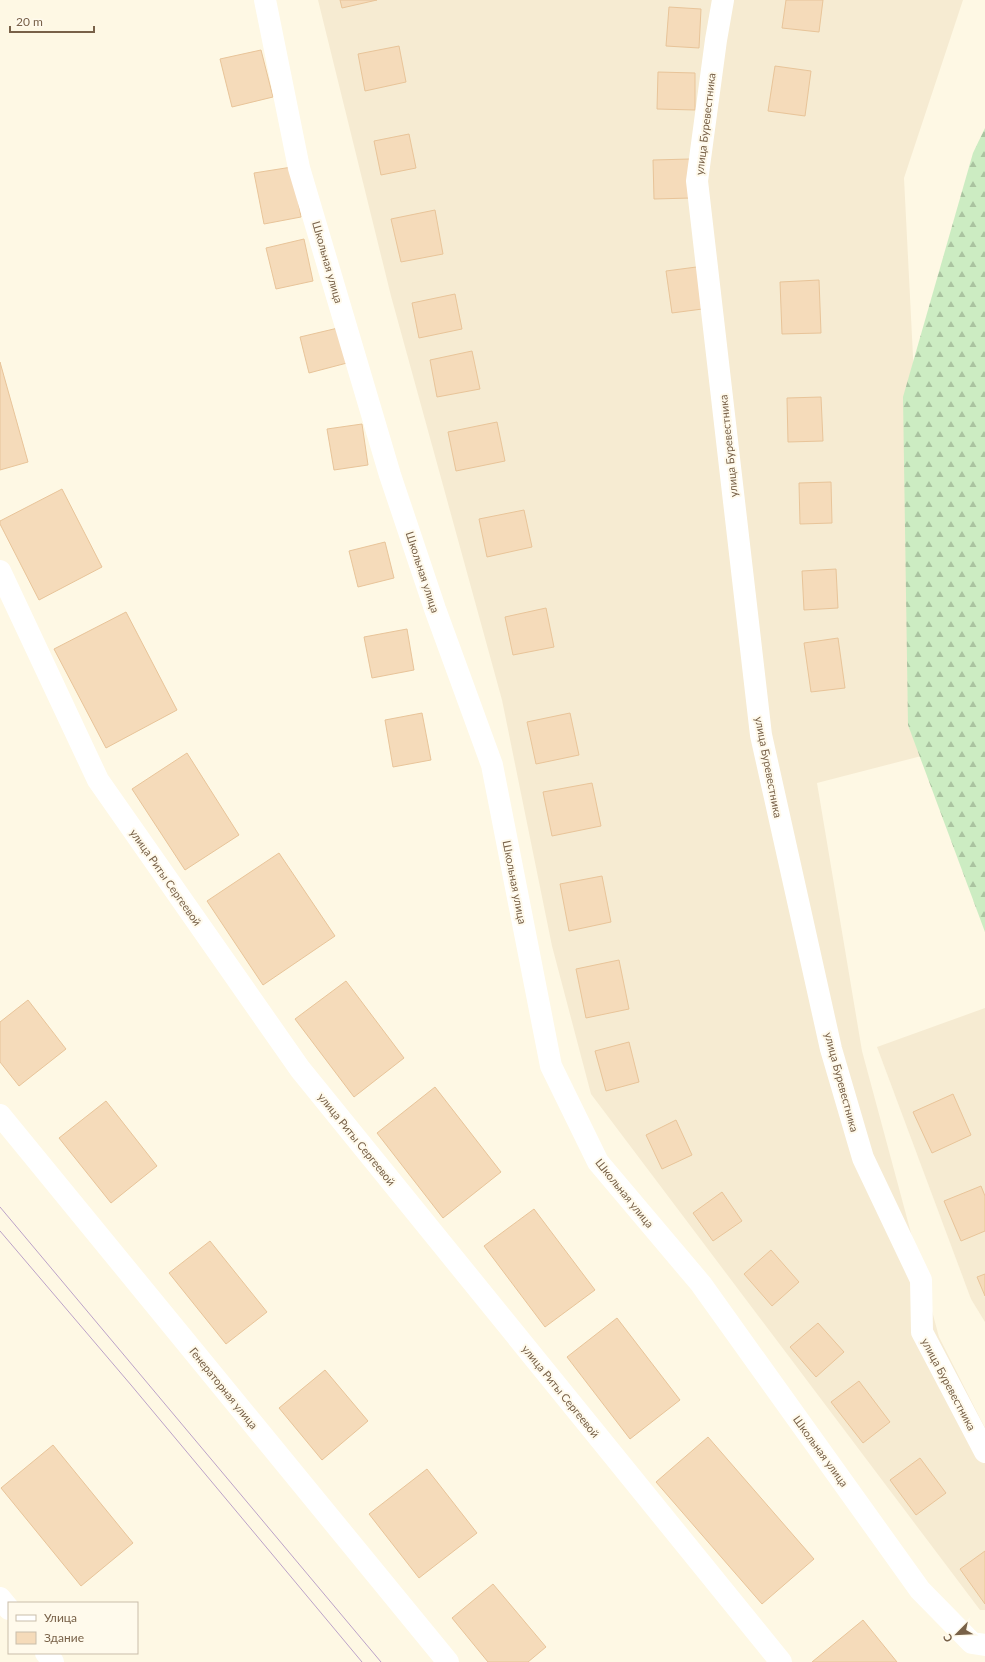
<svg xmlns="http://www.w3.org/2000/svg" width="985" height="1662" font-family="Lato,sans-serif">
<defs>
<pattern id="forest-firs" width="22" height="20" patternUnits="userSpaceOnUse"><rect width="22" height="20" fill="#ccecc2"/><path d="M5 1l3.5 6h-7zM16 11l3.5 6h-7z" fill="#aac3a0"/></pattern>
</defs>
<rect width="100%" height="100%" fill="#fef8e4"/>
<!-- residential -->
<g fill="#f6ebd2">
<polygon points="318,0 963,0 904,178 933,753 817,783 862,1051 939,1337 985,1428 985,1610 980,1610 591,1094 552,946 502,700 391,296"/>
<polygon points="985,1008 985,1322 971,1299 877,1047"/>
</g>
<!-- forest -->
<polygon fill="url(#forest-firs)" points="985,128 985,932 908,725 903,397 973,153"/>
<!-- building -->
<g fill="#f5dbba" stroke="#e8c499">
<polygon points="340,0 377,0 342,8"/>
<polygon points="786,0 823,0 819,32 782,28"/>
<polygon points="669,7 701,9 699,48 666,46"/>
<polygon points="399,46 406,82 365,91 358,54"/>
<polygon points="261,50 273,97 232,107 220,59"/>
<polygon points="775,66 811,71 805,116 768,111"/>
<polygon points="658,72 695,73 695,110 657,109"/>
<polygon points="409,134 416,168 381,175 374,141"/>
<polygon points="690,159 691,198 654,199 653,160"/>
<polygon points="292,167 301,217 264,224 254,173"/>
<polygon points="435,210 443,254 401,262 391,219"/>
<polygon points="304,239 313,281 276,289 266,248"/>
<polygon points="704,266 710,308 672,313 666,271"/>
<polygon points="819,280 821,333 782,334 780,282"/>
<polygon points="455,294 462,329 419,338 412,303"/>
<polygon points="338,328 347,363 309,373 300,337"/>
<polygon points="472,351 480,389 437,397 430,360"/>
<polygon points="0,362 28,462 0,470"/>
<polygon points="821,397 823,441 788,442 787,398"/>
<polygon points="497,422 505,461 456,471 448,432"/>
<polygon points="362,424 368,465 334,470 327,429"/>
<polygon points="831,482 832,523 800,524 799,483"/>
<polygon points="62,489 102,567 39,600 0,524 0,521"/>
<polygon points="524,510 532,547 487,557 479,519"/>
<polygon points="385,542 394,578 358,587 349,551"/>
<polygon points="836,569 838,608 804,610 802,571"/>
<polygon points="546,608 554,647 513,655 505,617"/>
<polygon points="126,612 177,710 106,748 54,649"/>
<polygon points="407,629 414,670 372,678 364,637"/>
<polygon points="838,638 845,688 811,692 804,643"/>
<polygon points="422,713 431,760 393,767 385,720"/>
<polygon points="570,713 579,755 536,764 527,722"/>
<polygon points="187,753 239,835 185,870 132,789"/>
<polygon points="592,783 601,826 552,836 543,792"/>
<polygon points="279,853 335,936 263,985 207,901"/>
<polygon points="602,876 611,922 569,931 560,884"/>
<polygon points="619,960 629,1009 586,1018 576,969"/>
<polygon points="346,981 404,1058 354,1097 295,1019"/>
<polygon points="28,1000 66,1049 19,1086 0,1062 0,1022"/>
<polygon points="629,1042 639,1082 606,1091 595,1051"/>
<polygon points="435,1087 501,1172 443,1218 377,1133"/>
<polygon points="953,1094 971,1135 932,1153 913,1112"/>
<polygon points="106,1101 157,1166 111,1203 59,1138"/>
<polygon points="676,1120 692,1155 662,1169 646,1135"/>
<polygon points="981,1186 985,1196 985,1231 961,1241 944,1201"/>
<polygon points="722,1192 742,1221 713,1241 693,1213"/>
<polygon points="534,1209 595,1290 545,1327 484,1246"/>
<polygon points="210,1241 267,1312 226,1344 169,1273"/>
<polygon points="771,1250 799,1282 772,1306 744,1274"/>
<polygon points="985,1274 985,1296 977,1277"/>
<polygon points="617,1318 680,1400 630,1439 567,1357"/>
<polygon points="818,1323 844,1352 816,1377 790,1347"/>
<polygon points="325,1370 368,1421 322,1460 279,1408"/>
<polygon points="859,1381 890,1422 863,1443 831,1402"/>
<polygon points="708,1437 814,1559 762,1604 656,1482"/>
<polygon points="53,1445 133,1543 81,1586 1,1488"/>
<polygon points="920,1458 946,1493 916,1515 890,1480"/>
<polygon points="427,1469 477,1533 419,1578 369,1514"/>
<polygon points="985,1551 985,1604 960,1569"/>
<polygon points="493,1584 546,1647 528,1662 488,1662 452,1618"/>
<polygon points="863,1620 897,1662 812,1662"/>
</g>
<g fill="none" stroke-linecap="round" stroke-linejoin="round">
<!-- minor -->
<g stroke="#fff" stroke-width="22">
<polyline points="265,0 299,168 390,475 435,609 492,765 551,1066 598,1162 701,1284 920,1590 972,1643 985,1645"/>
<polyline points="723,0 716,40 697,181 761,735 831,1049 863,1158 921,1280 922,1332 985,1452"/>
<polyline points="0,571 98,780 300,1069 781,1662"/>
<polyline points="0,1598 9,1609"/>
<polyline points="46,1653 53,1662"/>
</g>
<!-- secondary -->
<polyline stroke="#fff" stroke-width="22" points="0,1115 448,1662"/>
<!-- tram -->
<g stroke="#bca2c8" stroke-width="1">
<polyline points="0,1207 381,1662"/>
<polyline points="0,1231 131,1385 362,1662"/>
</g>
</g>
<g text-anchor="middle" dominant-baseline="central" stroke-width="4" stroke-linejoin="round" paint-order="stroke">
<!-- street labels -->
<g font-size="11" fill="#786148" stroke="#fffaec">
<text transform="translate(705 124) rotate(-83)">улица Буревестника</text>
<text transform="translate(328 262) rotate(74)">Школьная улица</text>
<text transform="translate(728 446) rotate(-96)">улица Буревестника</text>
<text transform="translate(423 572) rotate(72)">Школьная улица</text>
<text transform="translate(769 767) rotate(79)">улица Буревестника</text>
<text transform="translate(166 877) rotate(55)">улица Риты Сергеевой</text>
<text transform="translate(515 882) rotate(79)">Школьная улица</text>
<text transform="translate(842 1082) rotate(75)">улица Буревестника</text>
<text transform="translate(357 1139) rotate(51)">улица Риты Сергеевой</text>
<text transform="translate(625 1193) rotate(51)">Школьная улица</text>
<text transform="translate(949 1384) rotate(62)">улица Буревестника</text>
<text transform="translate(224 1388) rotate(51)">Генераторная улица</text>
<text transform="translate(561 1391) rotate(51)">улица Риты Сергеевой</text>
<text transform="translate(821 1451) rotate(54)">Школьная улица</text>
</g>
</g>
<!-- legend -->
<rect x="8" y="1602" width="130" height="52" fill="#fffaec" stroke="#c9bdaa"/>
<rect x="16" y="1615" width="20" height="6" fill="#ffffff" stroke="#c9bdaa"/>
<text x="44" y="1622" font-size="12" fill="#786148">Улица</text>
<rect x="16" y="1632" width="20" height="12" fill="#f5dbba" stroke="#c9bdaa"/>
<text x="44" y="1642" font-size="12" fill="#786148">Здание</text>
<!-- north arrow -->
<g transform="translate(957 1634) rotate(246)" stroke="#fffaec" stroke-width="3" paint-order="stroke">
<path d="M0-3L7 15L0 10L-7 15Z" fill="#786148"/>
<text y="-6" font-size="11" font-weight="bold" text-anchor="middle" fill="#786148">С</text>
</g>
<!-- scale -->
<path d="M10 26v6h84v-6" fill="none" stroke="#786148" stroke-width="2"/>
<text x="16" y="26" font-size="12" fill="#786148" stroke="#fffaec" stroke-width="3" paint-order="stroke">20 m</text>
</svg>
